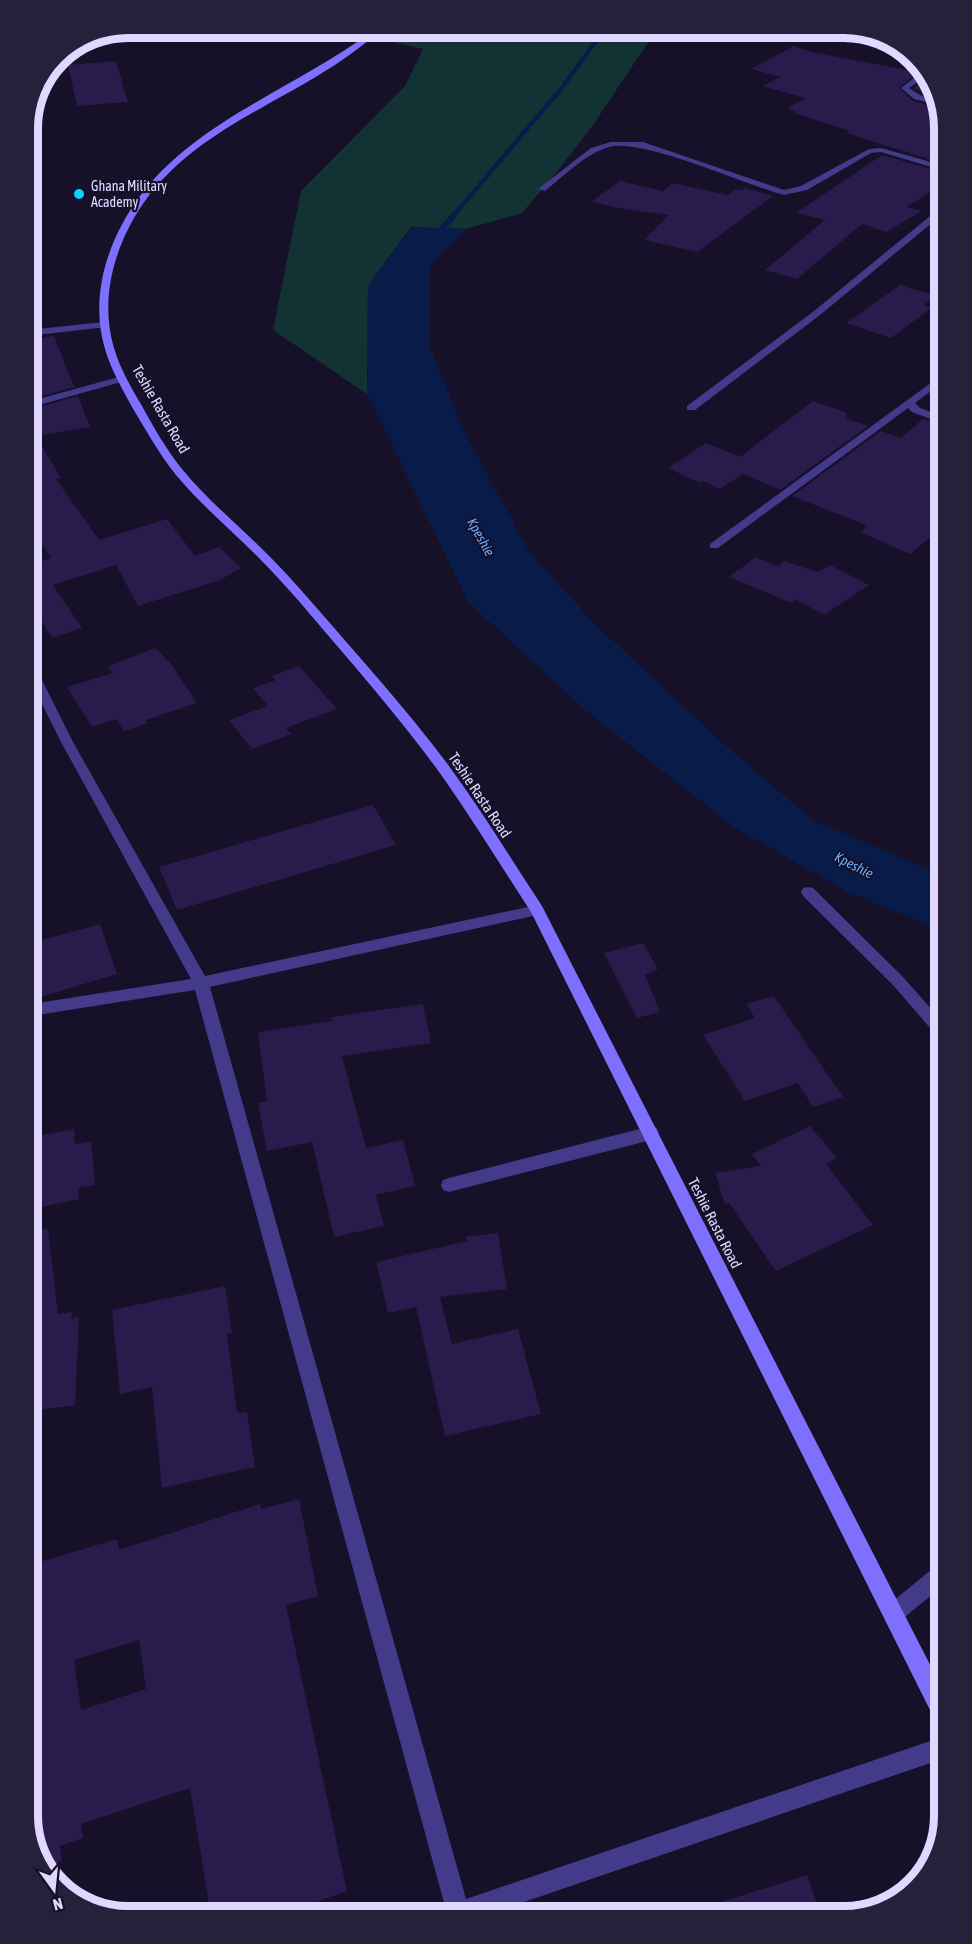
<svg xmlns="http://www.w3.org/2000/svg" width="972" height="1944" font-family="'Asap Condensed',sans-serif">
<rect width="100%" height="100%" fill="#161029"/>
<!-- green -->
<polygon fill="#133234" points="657,29 593,125 556,173 522,213 466,229 411,227 368,286 367,394 273,330 301,191 405,86 423,49 379,39 389,32"/>
<!-- water -->
<polygon fill="#091c49" points="412,227 466,229 430,266 429,345 466,435 530,553 596,625 724,744 814,821 941,874 941,930 848,892 735,828 585,710 469,603 367,394 368,286"/>
<g fill="none" stroke-linecap="round" stroke-linejoin="round">
<!-- stream-far1 -->
<polyline stroke="#091c49" stroke-width="4.5" points="453,216 561,89 604,30"/>
<!-- stream -->
<polyline stroke="#091c49" stroke-width="6" points="435,237 454,215"/>
</g>
<!-- building -->
<g fill="#291b4b" fill-rule="evenodd">
<polygon points="794,46 811,52 918,72 899,88 913,101 938,107 938,162 846,133 850,131 794,113 797,112 787,108 806,98 762,86 781,77 751,69"/>
<polygon points="116,61 128,102 77,106 68,65"/>
<polygon points="929,77 938,89 938,98 913,88"/>
<polygon points="882,155 938,171 938,187 907,207 922,211 886,232 862,224 797,279 765,270 825,220 796,213"/>
<polygon points="620,181 663,191 673,183 728,195 736,189 742,191 745,188 773,196 697,252 644,240 669,215 624,209 591,202"/>
<polygon points="900,285 936,296 924,305 931,308 891,338 846,323"/>
<polygon points="54,336 74,387 28,400 28,340"/>
<polygon points="78,396 90,427 36,436 61,478 56,479 99,540 167,519 195,556 219,547 241,568 220,580 138,606 116,565 53,585 82,628 52,638 29,601 29,547 38,562 51,558 29,524 28,410"/>
<polygon points="813,401 845,412 848,414 844,418 868,426 780,490 743,474 720,489 703,481 700,483 668,468 706,443 740,457"/>
<polygon points="923,419 939,424 939,530 910,554 860,532 868,526 792,496 881,431 901,438"/>
<polygon points="756,557 778,567 784,561 818,572 830,565 869,585 824,615 795,599 791,603 729,577"/>
<polygon points="155,648 171,664 197,703 146,720 148,723 124,731 116,719 92,727 67,687 113,673 107,667"/>
<polygon points="299,666 337,709 286,728 291,734 252,749 229,720 268,706 253,688 276,680 272,676"/>
<polygon points="373,805 396,845 177,910 159,867"/>
<polygon points="100,924 117,974 37,998 31,976 31,943"/>
<polygon points="643,943 658,969 645,975 660,1012 637,1018 604,953"/>
<polygon points="774,996 843,1097 813,1107 798,1083 745,1101 703,1035 755,1018 746,1004"/>
<polygon points="423,1004 431,1043 342,1056 366,1148 403,1140 415,1186 376,1195 384,1226 334,1237 312,1142 267,1151 258,1103 267,1101 258,1032 332,1021 331,1017"/>
<polygon points="810,1126 837,1158 826,1164 873,1225 776,1271 729,1203 725,1204 715,1173 761,1166 752,1154"/>
<polygon points="74,1129 75,1144 91,1141 95,1185 78,1188 79,1199 32,1209 31,1137"/>
<polygon points="48,1229 58,1314 72,1312 71,1319 79,1317 75,1405 33,1411 32,1230"/>
<polygon points="498,1233 507,1289 440,1297 452,1344 518,1329 541,1414 445,1436 416,1307 388,1313 376,1262 467,1241 466,1237"/>
<polygon points="225,1286 232,1333 227,1334 237,1413 247,1412 255,1467 162,1488 152,1387 120,1394 112,1310"/>
<path d="M 299,1499 L 318,1596 L 286,1605 L 347,1891 L 280,1915 L 211,1916 L 190,1788 L 81,1824 L 83,1838 L 60,1846 L 62,1862 L 45,1867 L 34,1855 L 33,1564 L 117,1539 L 119,1550 L 260,1504 L 261,1509 ZM 139,1640 L 146,1689 L 81,1710 L 74,1660 Z"/>
<polygon points="807,1875 819,1910 713,1911 712,1905"/>
</g>
<g fill="none" stroke-linecap="round" stroke-linejoin="round">
<!-- minor -->
<g fill="#433a89" fill-rule="evenodd">
<polygon points="924,72 927,76 909,88 920,95 938,101 938,105 914,99 901,88 919,74"/>
<path d="M 611,142 L 643,142 L 784,190 L 801,186 L 869,149 L 881,148 L 938,164 L 938,169 L 881,152 L 871,153 L 807,190 L 784,195 C 745,185 643,138 609,147 C 585,154 564,176 545,191 L 538,189 L 591,148 Z"/>
<polygon points="935,212 938,212 938,218 820,315 695,410 687,410 687,406 814,311"/>
<polygon points="104,322 107,323 107,327 28,336 28,330"/>
<polygon points="122,376 127,379 125,381 28,408 28,402"/>
<polygon points="939,377 939,385 915,403 920,408 939,415 939,422 912,412 908,408 718,548 710,548 710,544"/>
<polygon points="30,664 36,668 73,742 205,976 537,905 544,910 537,915 210,987 466,1899 945,1736 945,1758 492,1913 444,1914 446,1910 195,990 31,1016 31,1004 191,979 61,742 30,680"/>
<polygon points="808,887 813,888 903,977 942,1021 942,1038 937,1036 893,985 803,896 801,892 803,888"/>
<polygon points="651,1126 657,1128 659,1133 657,1138 651,1140 449,1192 443,1190 441,1185 443,1180 449,1178"/>
<polygon points="944,1562 944,1585 901,1620 894,1623 887,1620 884,1613 887,1606 937,1565"/>
</g>
<!-- secondary -->
<path fill="#7e6fff" fill-rule="evenodd" d="M 371,32 L 378,32 C 307,97 203,120 145,201 C 115,243 99,298 114,348 C 120,369 131,387 142,406 C 154,428 166,449 182,469 C 204,496 231,519 256,543 C 277,563 296,584 315,606 C 361,659 408,711 449,766 C 482,811 511,859 542,906 L 944,1692 L 945,1727 L 937,1724 L 531,912 C 501,866 473,820 442,776 C 401,719 354,666 309,613 C 293,594 276,575 258,557 C 231,530 201,505 176,475 C 159,454 146,430 132,407 C 122,388 111,370 105,349 C 89,296 108,239 140,196 C 196,121 297,87 371,32 Z"/>
</g>
<!-- markers -->
<circle fill="#04d2ff" stroke="#161029" stroke-width="2" cx="79" cy="194" r="6"/>
<g text-anchor="middle" dominant-baseline="central" stroke-width="4.5" stroke-linejoin="round" paint-order="stroke">
<!-- far-poi labels -->
<g font-size="14" fill="#e0d8ff" stroke="#161029" text-anchor="start">
<text x="91" y="186">Ghana Military<tspan x="91" dy="16">Academy</tspan></text>
</g>
<!-- far-water labels -->
<g font-size="14" font-style="italic" fill="#66acff" stroke="#161029">
<text transform="translate(481 537) rotate(61)">Kpeshie</text>
<text transform="translate(854 865) rotate(27)">Kpeshie</text>
</g>
<!-- street labels -->
<g font-size="15" fill="#e0d8ff" stroke="#161029">
<text transform="translate(161 409) rotate(60)">Teshie Rasta Road</text>
<text transform="translate(480 795) rotate(56)">Teshie Rasta Road</text>
<text transform="translate(715 1223) rotate(63)">Teshie Rasta Road</text>
</g>
</g>
<!-- crop -->
<path d="M0 0H972V1944H0ZM128 38H844A90 90 0 0 1 934 128V1816A90 90 0 0 1 844 1906H128A90 90 0 0 1 38 1816V128A90 90 0 0 1 128 38Z" fill="#26203a" fill-rule="evenodd"/>
<path fill="none" stroke="#e0d8ff" stroke-width="8" d="M128 38H844A90 90 0 0 1 934 128V1816A90 90 0 0 1 844 1906H128A90 90 0 0 1 38 1816V128A90 90 0 0 1 128 38Z"/>
<!-- north arrow -->
<g transform="translate(54 1890) rotate(165)" stroke="#161029" stroke-width="4.5" paint-order="stroke">
<path d="M0-4.5L10 22L0 15L-10 22Z" fill="#e0d8ff"/>
<text y="-9" font-size="16" font-weight="bold" text-anchor="middle" fill="#e0d8ff">N</text>
</g>
</svg>
